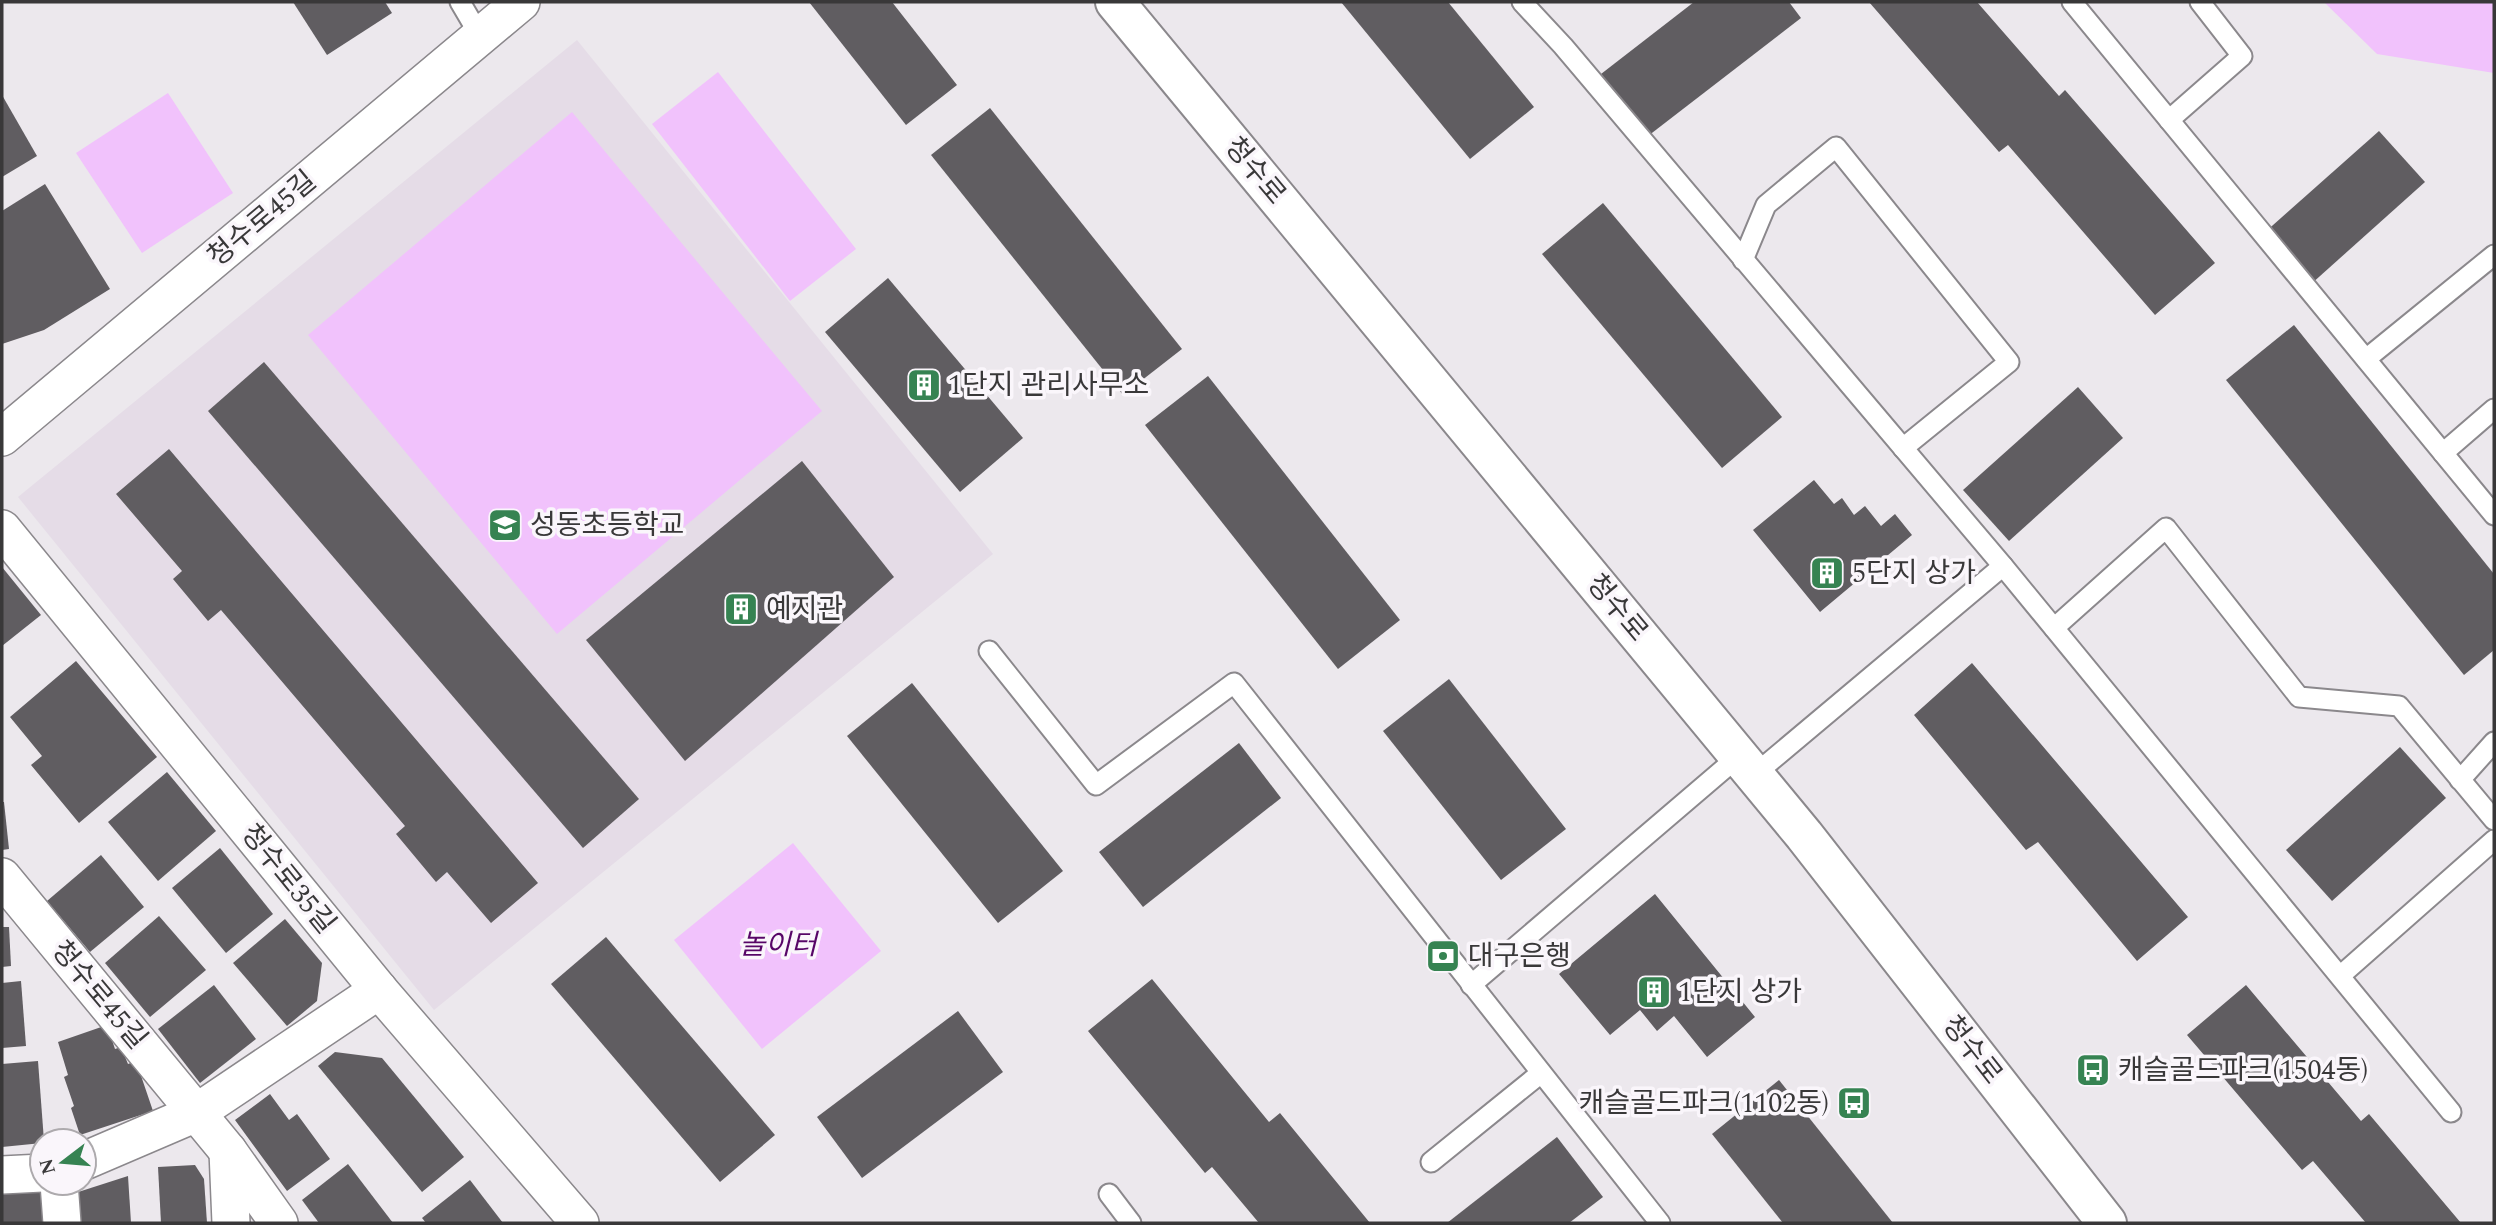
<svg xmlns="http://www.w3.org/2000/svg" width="2496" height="1225" font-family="Spectral,'Noto Sans KR',serif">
<rect width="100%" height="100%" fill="#ece8ed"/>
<!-- built -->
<polygon fill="#e5dce7" points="577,40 993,554 434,1010 18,497"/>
<!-- green -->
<g fill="#f1c2fc">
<polygon points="2324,2 2494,2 2494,73 2377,54"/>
<polygon points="718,72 856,249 790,301 652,124"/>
<polygon points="168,93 233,193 142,253 76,153"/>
<polygon points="572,112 822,411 557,634 308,335"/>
<polygon points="793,843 881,951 762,1049 674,940"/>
</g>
<!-- building -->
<g fill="#605d61">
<polygon points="293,2 385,2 392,13 327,55"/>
<polygon points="809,2 892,2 957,85 906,125"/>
<polygon points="1341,2 1448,2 1534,107 1470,159"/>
<polygon points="1694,2 1789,2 1801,18 1648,136 1601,74"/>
<polygon points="1869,2 1977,2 2059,96 2065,90 2215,263 2155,315 2008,145 1999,152"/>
<polygon points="2,95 37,156 2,177"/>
<polygon points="990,108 1182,349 1123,395 931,155"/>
<polygon points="2379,131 2425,182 2310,285 2264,233"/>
<polygon points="45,184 110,289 44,330 2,344 2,211"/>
<polygon points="1603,203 1782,417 1722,468 1542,254"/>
<polygon points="888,278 1023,438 960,492 825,332"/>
<polygon points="2294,325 2494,574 2494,650 2464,675 2226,380"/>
<polygon points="264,362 639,799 583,848 208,411"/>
<polygon points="1208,376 1400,620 1338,669 1145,425"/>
<polygon points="2078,387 2123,438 2009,541 1963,490"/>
<polygon points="169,449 538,883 491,923 447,872 436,882 396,834 405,826 221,610 208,621 173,579 182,571 116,494"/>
<polygon points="802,461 894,577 685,761 586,640"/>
<polygon points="1814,480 1834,504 1842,498 1854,515 1865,506 1881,526 1895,514 1912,535 1820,612 1753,530"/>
<polygon points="2,567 41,615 2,646"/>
<polygon points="76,661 157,757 79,823 31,765 42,756 10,717"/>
<polygon points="1972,663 2188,917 2137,961 2038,842 2026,850 1914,715"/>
<polygon points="1449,679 1566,829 1501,880 1383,731"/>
<polygon points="912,683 1063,871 998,923 847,736"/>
<polygon points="1239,743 1281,798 1143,907 1099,852"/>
<polygon points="2400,747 2446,798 2332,901 2286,850"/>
<polygon points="167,772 216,831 158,881 108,822"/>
<polygon points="2,802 4,802 9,849 2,850"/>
<polygon points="220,848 273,914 226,953 172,888"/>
<polygon points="101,855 144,907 90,952 47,901"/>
<polygon points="1655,894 1755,1017 1707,1057 1674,1016 1657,1031 1640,1010 1610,1035 1559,974"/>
<polygon points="159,916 206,970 150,1017 105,963"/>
<polygon points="285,919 322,963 317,1001 287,1026 233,963"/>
<polygon points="2,927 9,927 11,966 2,967"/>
<polygon points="606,937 775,1135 720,1182 551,984"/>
<polygon points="1152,979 1269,1122 1280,1113 1370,1223 1259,1223 1212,1167 1205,1173 1088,1031"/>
<polygon points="21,981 26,1046 2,1048 2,983"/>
<polygon points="214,985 256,1039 200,1083 158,1029"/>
<polygon points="2246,985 2361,1121 2369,1114 2461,1223 2366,1223 2313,1161 2302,1170 2187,1035"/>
<polygon points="958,1011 1003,1072 862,1178 817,1117"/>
<polygon points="107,1025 115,1049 121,1047 128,1064 136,1061 153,1111 80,1135 71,1108 74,1106 64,1077 68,1075 58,1042"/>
<polygon points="335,1052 382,1058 464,1157 422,1192 318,1066"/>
<polygon points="38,1061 44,1141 42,1143 2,1147 2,1064"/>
<polygon points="1779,1080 1893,1223 1783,1223 1712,1134"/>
<polygon points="270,1094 289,1120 297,1114 330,1159 287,1191 235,1120"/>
<polygon points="1557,1137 1603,1197 1569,1223 1447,1223"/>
<polygon points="348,1164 393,1223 319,1223 302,1200"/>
<polygon points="195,1165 204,1179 207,1223 161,1223 158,1167"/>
<polygon points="128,1176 131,1223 74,1223 72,1194"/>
<polygon points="470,1180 503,1223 426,1223 422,1218"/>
<polygon points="42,1188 45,1223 2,1223 2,1191"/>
</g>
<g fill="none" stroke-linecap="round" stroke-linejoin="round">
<!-- lane casing -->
<g stroke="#8b888c" stroke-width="23">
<g id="lane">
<polyline points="460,2 480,36"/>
<polyline points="1522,2 1563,46 2003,566 2451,1112"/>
<polyline points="2072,2 2494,515"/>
<polyline points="2169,120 2242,56 2200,2"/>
<polyline points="1743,260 1766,205 1836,147 2009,362 1903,448"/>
<polyline points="2366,359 2494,255"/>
<polyline points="2443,453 2494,409"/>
<polyline points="2054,628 2166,528 2299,697 2399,706 2494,820"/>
<polyline points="989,651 1096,785 1234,683 1660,1223"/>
<polyline points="1754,775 2003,566"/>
<polyline points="2460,780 2494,742"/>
<polyline points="2340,976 2494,840"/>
<polyline points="1471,985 1739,756"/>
<polyline points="1431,1162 1541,1073"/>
<polyline points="1109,1194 1131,1223"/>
</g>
</g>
<!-- street casing -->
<g stroke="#8b888c" stroke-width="40">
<g id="street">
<polyline points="2,437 521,2"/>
<polyline points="2,529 379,990 580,1223"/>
<polyline points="2,877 228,1151 279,1223"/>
<polyline points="228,1151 231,1223"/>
<polyline points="84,1161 196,1113 379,990"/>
<polyline points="2,1175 42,1173"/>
<polyline points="59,1183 62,1223"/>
</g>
</g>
<!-- secondary casing -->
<g stroke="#8b888c" stroke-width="42">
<polyline id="secondary" points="1115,2 1804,835 2107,1223"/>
</g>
<!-- lane -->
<use href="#lane" stroke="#fff" stroke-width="19"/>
<!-- street -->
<use href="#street" stroke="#fff" stroke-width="37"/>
<!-- secondary -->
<use href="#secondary" stroke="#fff" stroke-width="38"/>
</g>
<!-- icons -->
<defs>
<g id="building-square" transform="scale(1.75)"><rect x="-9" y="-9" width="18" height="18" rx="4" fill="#368352" stroke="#faf6fb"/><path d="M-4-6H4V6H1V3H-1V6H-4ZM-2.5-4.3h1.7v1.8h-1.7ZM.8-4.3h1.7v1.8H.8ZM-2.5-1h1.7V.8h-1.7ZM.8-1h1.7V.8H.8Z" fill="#fff"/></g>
<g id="school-square" transform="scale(1.75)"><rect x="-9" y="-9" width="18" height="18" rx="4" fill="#368352" stroke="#faf6fb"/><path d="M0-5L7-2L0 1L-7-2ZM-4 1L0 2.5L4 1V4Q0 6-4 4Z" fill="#fff"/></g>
<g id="bank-square" transform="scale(1.75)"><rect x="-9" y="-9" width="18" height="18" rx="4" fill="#368352" stroke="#faf6fb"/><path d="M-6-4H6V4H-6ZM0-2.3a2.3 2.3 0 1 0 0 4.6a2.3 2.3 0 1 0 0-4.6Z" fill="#fff"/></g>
<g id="bus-square" transform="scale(1.75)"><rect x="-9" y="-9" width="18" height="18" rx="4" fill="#368352" stroke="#faf6fb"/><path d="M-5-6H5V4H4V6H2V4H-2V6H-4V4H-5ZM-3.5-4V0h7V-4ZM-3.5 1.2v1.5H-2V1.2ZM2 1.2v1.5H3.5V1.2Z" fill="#fff"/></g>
</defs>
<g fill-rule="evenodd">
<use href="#building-square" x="924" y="385"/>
<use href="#school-square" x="505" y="525"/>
<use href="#building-square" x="1827" y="573"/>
<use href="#building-square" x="741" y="609"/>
<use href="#bank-square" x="1443" y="956"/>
<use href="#building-square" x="1654" y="992"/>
<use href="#bus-square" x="2093" y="1070"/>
<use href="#bus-square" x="1854" y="1103"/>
</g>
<g text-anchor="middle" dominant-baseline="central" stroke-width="7" stroke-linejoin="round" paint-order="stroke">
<!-- street labels -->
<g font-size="28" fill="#393839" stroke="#faf6fb">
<text transform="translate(1255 171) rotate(50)">청수로</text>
<text transform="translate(262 219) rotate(-40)">청수로45길</text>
<text transform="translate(1617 608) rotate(50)">청수로</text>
<text transform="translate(288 879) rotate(51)">청수로35길</text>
<text transform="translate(99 995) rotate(50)">청수로45길</text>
<text transform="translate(1972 1050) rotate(52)">청수로</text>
</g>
<!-- poi labels -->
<g font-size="28" fill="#393839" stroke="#faf6fb" text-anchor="start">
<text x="948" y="385">1단지 관리사무소</text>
<text x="530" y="525">성동초등학교</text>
<text x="1852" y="573">5단지 상가</text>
<text x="766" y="609">예지관</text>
<text x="1468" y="956">대구은행</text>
<text x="1678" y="992">1단지 상가</text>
<text x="2118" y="1070">캐슬골드파크(1504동)</text>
<text x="1829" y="1103" text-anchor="end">캐슬골드파크(1102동)</text>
</g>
<!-- park labels -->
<g font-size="28" font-style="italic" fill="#570667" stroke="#faf6fb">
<text x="778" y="945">놀이터</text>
</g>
</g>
<!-- border -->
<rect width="2496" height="1225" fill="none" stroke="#393839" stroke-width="7"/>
<!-- north arrow -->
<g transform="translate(63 1162) rotate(254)"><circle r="33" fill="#faf6fb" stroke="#adaaad" stroke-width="2"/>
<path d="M0-5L12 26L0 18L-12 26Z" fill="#368352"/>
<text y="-10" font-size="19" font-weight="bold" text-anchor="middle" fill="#393839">N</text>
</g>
</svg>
